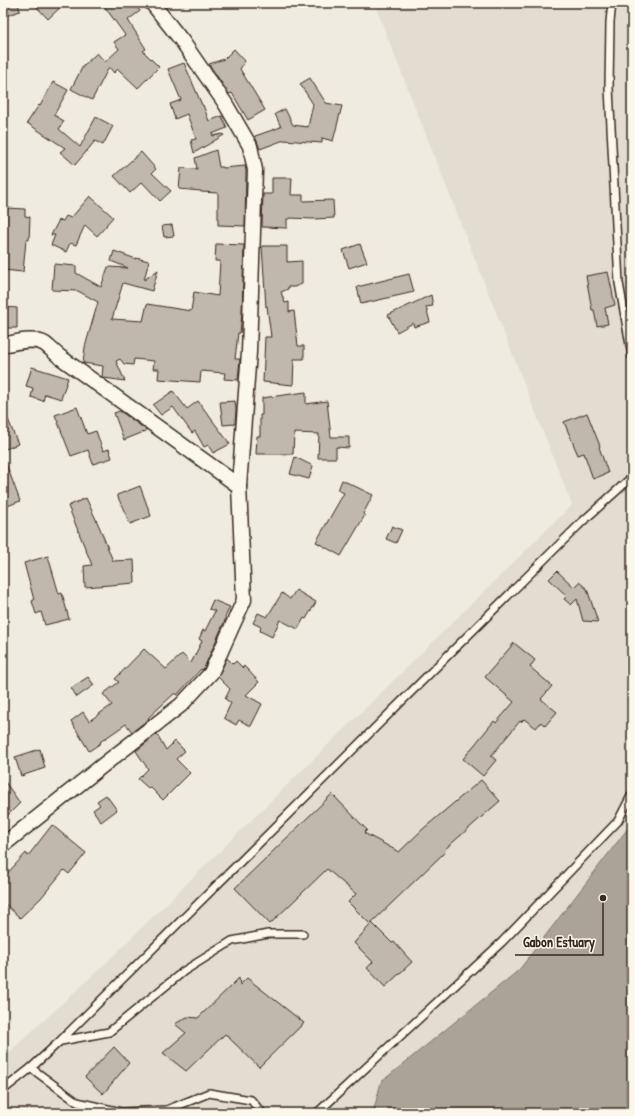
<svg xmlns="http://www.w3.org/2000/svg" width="635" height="1116" font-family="'Patrick Hand',sans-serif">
<rect width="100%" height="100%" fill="#f0ebe0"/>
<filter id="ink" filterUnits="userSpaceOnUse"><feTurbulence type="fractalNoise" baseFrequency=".025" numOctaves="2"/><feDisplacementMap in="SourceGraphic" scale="8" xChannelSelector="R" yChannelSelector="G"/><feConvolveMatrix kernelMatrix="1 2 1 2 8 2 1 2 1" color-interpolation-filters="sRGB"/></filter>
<g filter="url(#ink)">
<!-- built -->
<polygon fill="#e2dcd1" points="374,3 632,3 632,823 519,970 381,1082 373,1113 3,1113 3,1058 105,964 572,505"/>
<!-- water -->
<polygon fill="#aca397" stroke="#7f7367" points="632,823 632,1113 373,1113 381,1082 519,970"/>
<!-- building -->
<g fill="#c0b8ad" stroke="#3b2a1e">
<polygon points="3,3 18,3 20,11 3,17"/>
<polygon points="33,3 65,3 48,19"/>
<polygon points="102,3 134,3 140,11 128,20 146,49 143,51 159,67 138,88 118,69 114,73 109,67 92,100 71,89 83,66 97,53 105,62 119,49 114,42 125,35"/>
<polygon points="234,49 245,61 240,69 265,110 248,120 232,93 229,94 209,64 224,59"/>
<polygon points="184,63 202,105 203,105 209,121 222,116 227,128 212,134 213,136 223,134 224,135 194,153 191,140 196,139 187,114 175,119 170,104 181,100 168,69"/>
<polygon points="310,78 326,103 342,106 333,141 322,138 322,143 284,140 260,149 255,136 281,127 275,114 285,109 293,125 308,127 313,104 300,84"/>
<polygon points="53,82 68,90 54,115 64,121 59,129 80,147 96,117 113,126 103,145 95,141 75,165 60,152 65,148 27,123 39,105 40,106"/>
<polygon points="216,150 219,167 223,167 223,168 245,166 246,171 245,226 218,225 218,193 201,192 201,191 179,189 181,168 197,169 195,158"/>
<polygon points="141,152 156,169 152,173 171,191 160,201 142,182 130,193 114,176"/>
<polygon points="272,178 292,178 291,195 303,195 303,201 333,200 334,218 313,219 290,218 290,219 287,219 287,228 262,227 263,194 272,194"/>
<polygon points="90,196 113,217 106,225 107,225 97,236 85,225 76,245 70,243 66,252 51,245 55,235 51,235 59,220 63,221 66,216 71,218"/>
<polygon points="7,208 25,209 25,216 30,217 29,240 26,240 23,272 3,270 3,247 4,247"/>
<polygon points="172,225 174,236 164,237 162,226"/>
<polygon points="216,244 244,245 242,313 240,333 238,333 235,359 240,359 238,380 224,379 225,373 201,371 200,382 158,379 159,369 153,369 154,361 134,359 133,365 124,364 120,359 116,361 125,381 104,378 102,376 103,366 83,363 85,347 98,302 78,291 52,290 54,264 76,266 76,273 101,287 108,267 128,268 111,261 114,251 136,259 136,258 149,261 144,280 158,270 152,291 123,283 112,319 143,321 147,304 191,311 194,292 218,296 220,261 215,261"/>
<polygon points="360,244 367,262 349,268 343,250"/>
<polygon points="262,246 287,246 287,262 302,261 302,284 294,287 288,287 288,289 281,292 285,303 289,302 289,312 294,311 298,346 304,346 304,359 294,359 293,385 263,382 265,337 271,337 267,306 266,307"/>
<polygon points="608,272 615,305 605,308 608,324 597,326 594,310 592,310 586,276"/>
<polygon points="409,274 414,292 361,304 357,287"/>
<polygon points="431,295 433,306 426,307 430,322 414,327 413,323 397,332 388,315"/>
<polygon points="3,307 17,308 17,328 3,328"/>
<polygon points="32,367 68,378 61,399 45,394 43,401 31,397 33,388 26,386"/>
<polygon points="173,391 187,409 198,401 230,444 213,453 208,445 204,447 195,431 192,433 173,407 161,415 153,405"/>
<polygon points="306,392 306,404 327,401 331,437 349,437 349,448 336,447 336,458 318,458 319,434 294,433 293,454 256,454 257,436 260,436 260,415 262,415 262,398"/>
<polygon points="235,401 236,409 235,424 223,425 220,402"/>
<polygon points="3,407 18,444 3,450"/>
<polygon points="77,407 87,434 96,431 103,451 109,449 112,458 93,464 88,450 71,456 55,415"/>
<polygon points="120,411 145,429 146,431 124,440 114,413"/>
<polygon points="587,413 600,446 599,447 608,473 593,479 584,453 578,455 564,422"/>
<polygon points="295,457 313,466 309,479 290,474"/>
<polygon points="3,458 4,458 20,501 5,507 3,501"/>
<polygon points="342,480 373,495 363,514 365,515 341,556 316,542 344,493 338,490"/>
<polygon points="140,486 151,516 130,524 117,495"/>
<polygon points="86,498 99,526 113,561 134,560 135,583 85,587 84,566 92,565 68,506"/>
<polygon points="392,526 402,530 396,543 386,539"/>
<polygon points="48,556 59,594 62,593 69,619 45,625 41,612 36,614 32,601 34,600 24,563"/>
<polygon points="557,571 574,587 579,582 587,589 598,622 583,621 577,599 571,605 564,599 567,596 549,579"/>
<polygon points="296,590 316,602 306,619 304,618 298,629 280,620 272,637 260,631 261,627 253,623 258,613 267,617 282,593 290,599"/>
<polygon points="213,600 230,607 225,617 226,618 204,668 202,670 201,669 177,695 175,693 148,718 149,719 132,732 126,724 100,742 101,743 89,751 71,721 83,712 89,721 112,705 103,694 119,682 115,679 144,649 166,669 182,654 191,663 202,641 199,639 203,630 205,631 215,611 209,609"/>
<polygon points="514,643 535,660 530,667 552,686 541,699 557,712 545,726 541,722 536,728 524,719 521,722 520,721 491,756 496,760 483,776 463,759 494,721 496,723 514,702 485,677"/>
<polygon points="227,658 233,664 236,661 243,668 244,666 259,682 246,695 262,704 251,726 239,720 236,725 224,718 231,703 225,699 230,689 218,677"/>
<polygon points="88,677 94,685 77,697 71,688"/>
<polygon points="157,734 166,750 175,741 185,751 176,759 190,773 163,800 150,787 148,788 138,779 148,769 136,751"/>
<polygon points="40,749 45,768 21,776 15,757"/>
<polygon points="3,779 20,803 3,820"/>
<polygon points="481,780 500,801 444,850 445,852 370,924 348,902 356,894 327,869 270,924 235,888 332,794 367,830 364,833 399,852 423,829"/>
<polygon points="106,795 117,810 101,822 93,810 100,805 97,801"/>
<polygon points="52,825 86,853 69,874 64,870 41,898 20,918 3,902 3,878 26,853 28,856"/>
<polygon points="372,923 392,943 394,942 412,962 385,987 367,968 373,962 354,943"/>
<polygon points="239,978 240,985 247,978 304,1023 259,1067 225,1034 186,1071 163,1053 186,1033 175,1024 187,1017 198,1018"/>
<polygon points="114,1047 129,1063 103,1094 85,1077"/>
</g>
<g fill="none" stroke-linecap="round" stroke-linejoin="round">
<!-- lane casing -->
<g stroke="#3b2a1e" stroke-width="10">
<g id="lane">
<polyline points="612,3 610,22 609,88 619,283 632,356"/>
<polyline points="61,1041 109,1032 184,971 232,941 268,934 303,934"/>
<polyline points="31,1068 77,1102 121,1112 167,1110 209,1093 251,1100 262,1113"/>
<polyline points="3,1090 31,1068 60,1041 582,522 632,477"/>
<polyline points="317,1113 502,942 618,821 632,794"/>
</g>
</g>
<!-- street casing -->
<g stroke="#3b2a1e" stroke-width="17">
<g id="street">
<path d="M 3,345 C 15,342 34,337 45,344 C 50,348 55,353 60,357 L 239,486"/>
<polyline points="3,845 107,762 181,705 211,673 244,600 239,486 249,352 255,170 250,146 225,103 182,41 152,3"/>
</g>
</g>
<!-- lane -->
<use href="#lane" stroke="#fbf7ec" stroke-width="7"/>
<!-- street -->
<use href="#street" stroke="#fbf7ec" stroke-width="14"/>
</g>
</g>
<!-- callouts -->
<path fill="none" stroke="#3b2a1e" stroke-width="1.5" d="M603 898L603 955H515"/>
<circle fill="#3b2a1e" stroke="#fbf7ec" stroke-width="1.5" cx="603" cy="898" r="4"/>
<g font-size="14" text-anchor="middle" font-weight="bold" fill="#3b2a1e" stroke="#fbf7ec" stroke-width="3" stroke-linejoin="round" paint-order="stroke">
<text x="559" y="947">Gabon Estuary</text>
</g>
<!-- margin -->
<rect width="635" height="1116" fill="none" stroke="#fbf7ec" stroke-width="16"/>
<rect x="8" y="8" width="619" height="1100" fill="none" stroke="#3b2a1e" stroke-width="1.5" filter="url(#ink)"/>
</svg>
